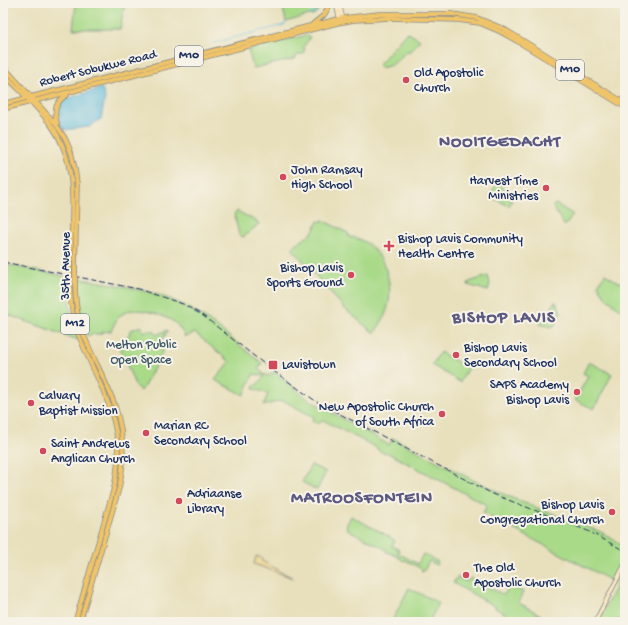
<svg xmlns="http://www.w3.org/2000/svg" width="628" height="625" font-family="'Gochi Hand',sans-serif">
<rect width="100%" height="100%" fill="#f7f3e8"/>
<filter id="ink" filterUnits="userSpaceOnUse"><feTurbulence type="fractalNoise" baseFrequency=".025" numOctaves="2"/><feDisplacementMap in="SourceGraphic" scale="8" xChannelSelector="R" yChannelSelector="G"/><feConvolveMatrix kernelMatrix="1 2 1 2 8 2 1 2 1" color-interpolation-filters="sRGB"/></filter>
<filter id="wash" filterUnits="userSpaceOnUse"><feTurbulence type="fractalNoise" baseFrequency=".012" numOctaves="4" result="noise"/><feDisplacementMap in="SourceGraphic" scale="16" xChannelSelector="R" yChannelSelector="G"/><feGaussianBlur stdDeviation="0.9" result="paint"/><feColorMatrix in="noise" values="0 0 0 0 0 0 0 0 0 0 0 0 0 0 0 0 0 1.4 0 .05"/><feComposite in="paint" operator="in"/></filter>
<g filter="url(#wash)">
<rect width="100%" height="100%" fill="#e8e0bc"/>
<!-- green -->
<g fill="#a9da88" stroke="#628473">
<polygon points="76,3 125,3 120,29 73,29"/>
<polygon points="294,3 322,3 317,12 312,16 309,15 286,22 283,8 288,7"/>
<polygon points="407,32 420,40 410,51 406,52 392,65 381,68 378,65"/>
<polygon points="307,35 310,37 303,48 305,49 303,54 297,55 295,59 254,68 253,67 248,50"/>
<polygon points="500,183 512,201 509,206 491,197 490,194 497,184"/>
<polygon points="556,204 572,214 572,216 566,225 564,225 553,207 554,205"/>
<polygon points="237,211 258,222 259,224 243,237 239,235 234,214"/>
<path d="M 322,220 L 348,233 L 349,237 C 380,239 395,280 388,306 C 386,316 380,325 374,333 L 346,310 L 292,248 L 312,233 L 318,221 L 321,222 Z"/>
<polygon points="3,264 68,277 70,310 78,340 3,313"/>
<polygon points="605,274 620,283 625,275 625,311 620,309 606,298 598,285"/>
<polygon points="488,276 490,283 488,291 468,285 469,282"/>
<path d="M 78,278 C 114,285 153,289 185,306 C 212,320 238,345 262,363 L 258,369 L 264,374 L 261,376 L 256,374 L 253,375 L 244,395 L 215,380 L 230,362 L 195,333 L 185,337 C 182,331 179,326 174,322 C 164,315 136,306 126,312 C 117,316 115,323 111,331 L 102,332 L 101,334 L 91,334 L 89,336 L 86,334 L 79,305 L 77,280 Z"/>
<polygon points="554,302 556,302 561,312 554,326 551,327 540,324 540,322 550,313"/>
<path d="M 141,326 L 143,332 L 150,330 L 151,332 L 154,330 L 156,335 L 167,330 L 167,332 L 158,347 L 163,350 C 157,364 149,377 142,390 L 140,391 L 135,385 L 118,344 L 120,342 L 124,344 L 131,330 Z"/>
<polygon points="440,352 468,368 460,382 432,365"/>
<polygon points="589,362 612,374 594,409 575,400 588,376 583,373"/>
<polygon points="274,372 308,399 389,445 393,438 475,481 519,501 601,532 625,547 625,560 614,582 483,513 487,505 386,452 384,453 378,450 377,448 323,420 319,424 316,422 313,422 312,421 314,417 284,401 279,401 263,406 268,394 252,388 260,382 265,374 268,376"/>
<polygon points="311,465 326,472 317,490 302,482"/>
<path d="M 351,516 L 390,537 L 395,541 L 392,546 L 399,550 L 398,553 L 418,564 L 423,554 L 438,562 L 436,565 L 429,561 L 424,571 L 421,572 L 422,569 L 405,560 L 403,561 C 400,557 391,553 386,552 L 387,550 L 347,529 L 348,527 L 346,526 Z"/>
<polygon points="625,569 625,618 611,622 597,622"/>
<polygon points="457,577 467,582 470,578 504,595 510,585 523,592 519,601 519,603 546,618 549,617 558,622 525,622 514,616 513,618 495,608 496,607 453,583"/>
<polygon points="409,588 439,603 429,622 393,622 392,621"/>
</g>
<!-- sand -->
<polygon fill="#eeda9e" stroke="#84847e" points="256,556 261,558 262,561 293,578 254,564"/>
<!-- water -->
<path fill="#5bb8d9" stroke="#3b749c" d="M 102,88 L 105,98 L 101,119 L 89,127 L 64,130 C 58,119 53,110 63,100 Z"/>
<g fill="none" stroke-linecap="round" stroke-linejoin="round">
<!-- stream -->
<g stroke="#5bb8d9" stroke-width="1">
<polyline points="309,15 315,13 320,3"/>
<polyline points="213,43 284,25 286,22"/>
</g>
</g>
</g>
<g filter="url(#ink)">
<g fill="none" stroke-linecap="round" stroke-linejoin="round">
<!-- secondary casing -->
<g stroke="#82888d" stroke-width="5">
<g id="secondary">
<polyline points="336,3 340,22"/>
<polyline points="339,3 343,19"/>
<polyline points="595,622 625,564"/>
</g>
</g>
<!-- primary casing -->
<g stroke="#82888d" stroke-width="5.5">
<g id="primary">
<polyline points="313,24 324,15 331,3"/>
<polyline points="3,66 55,123 65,138 71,152 75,169 77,184 75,271"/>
<path d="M 3,73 C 19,90 37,106 51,125 C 81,166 71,220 70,267"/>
<polyline points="3,104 310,26 343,18 379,14 452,14 477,18 504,29 625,103"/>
<polyline points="3,109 337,23 354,20 389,18 459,20 480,23 501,32 517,41 625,107"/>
<path d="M 57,123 C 53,110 56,101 67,95"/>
<path d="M 70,281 C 70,297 71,312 76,327 C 87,361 108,392 115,427 C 120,447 118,468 114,488 L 75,622"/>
<path d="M 75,281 C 75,297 76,312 81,327 C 90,354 106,379 115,406 C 124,433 125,461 119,488 L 80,622"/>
</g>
</g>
<!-- secondary -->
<use href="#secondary" stroke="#f9e7c3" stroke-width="3.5"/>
<!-- primary -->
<use href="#primary" stroke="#f0c469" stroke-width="4"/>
<!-- rail -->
<polyline stroke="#1b2f5e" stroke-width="1" stroke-dasharray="6 3" stroke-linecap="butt" points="3,262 138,289 183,304 202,315 268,367 317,402 493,494 588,531 625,551"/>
<!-- primary-bridge casing -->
<g stroke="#82888d" stroke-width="5.5" stroke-linecap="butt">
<g id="primary-bridge">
<polyline points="70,281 70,267"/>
<polyline points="75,281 75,271"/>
</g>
</g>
<!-- primary-bridge -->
<use href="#primary-bridge" stroke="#f0c469" stroke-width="4"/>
</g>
</g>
<!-- markers -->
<g fill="#d1495b" stroke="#f7f3e8" stroke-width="1.5">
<circle cx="406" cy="80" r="4"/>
<circle cx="283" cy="177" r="4"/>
<circle cx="546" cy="188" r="4"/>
<path d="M387 240h4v4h4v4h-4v4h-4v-4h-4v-4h4z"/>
<circle cx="351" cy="275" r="4"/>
<circle cx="456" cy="355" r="4"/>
<rect x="268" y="360" width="10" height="10" rx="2"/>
<circle cx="577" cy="392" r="4"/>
<circle cx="31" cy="403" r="4"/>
<circle cx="442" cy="414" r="4"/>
<circle cx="146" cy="433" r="4"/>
<circle cx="43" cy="451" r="4"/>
<circle cx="179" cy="501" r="4"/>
<circle cx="612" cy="512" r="4"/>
<circle cx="466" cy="575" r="4"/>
</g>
<g text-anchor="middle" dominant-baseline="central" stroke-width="4" stroke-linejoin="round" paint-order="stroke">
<!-- shield labels -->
<g fill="#f7f3e8" stroke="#5d6a87" stroke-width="1">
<rect x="175" y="46" width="28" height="20" rx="3"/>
<rect x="556" y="60" width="28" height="20" rx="3"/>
<rect x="61" y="314" width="28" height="20" rx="3"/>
</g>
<g font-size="12" font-weight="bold" fill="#1b2f5e">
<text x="189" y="56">M10</text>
<text x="570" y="70">M10</text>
<text x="75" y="324">M12</text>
</g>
<!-- street labels -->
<g font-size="13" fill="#1b2f5e" stroke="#f7f3e8">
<text transform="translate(98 69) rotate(-14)">Robert Sobukwe Road</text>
<text transform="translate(66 266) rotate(-90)">35th Avenue</text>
</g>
<!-- poi labels -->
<g font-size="13" fill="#1b2f5e" stroke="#f7f3e8" text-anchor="start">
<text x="414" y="73">Old Apostolic<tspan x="414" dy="15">Church</tspan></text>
<text x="291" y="170">John Ramsay<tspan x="291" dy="15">High School</tspan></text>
<text x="538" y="181" text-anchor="end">Harvest Time<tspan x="538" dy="15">Ministries</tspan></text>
<text x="398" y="239">Bishop Lavis Community<tspan x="398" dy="15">Health Centre</tspan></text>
<text x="343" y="268" text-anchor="end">Bishop Lavis<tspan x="343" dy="15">Sports Ground</tspan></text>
<text x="464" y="348">Bishop Lavis<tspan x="464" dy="15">Secondary School</tspan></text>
<text x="282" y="365">Lavistown</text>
<text x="569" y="385" text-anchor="end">SAPS Academy<tspan x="569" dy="15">Bishop Lavis</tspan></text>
<text x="39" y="396">Calvary<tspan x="39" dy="15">Baptist Mission</tspan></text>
<text x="434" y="407" text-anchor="end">New Apostolic Church<tspan x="434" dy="15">of South Africa</tspan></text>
<text x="154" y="426">Marian RC<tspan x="154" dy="15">Secondary School</tspan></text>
<text x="51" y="444">Saint Andrews<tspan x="51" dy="15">Anglican Church</tspan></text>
<text x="187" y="494">Adriaanse<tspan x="187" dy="15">Library</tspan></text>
<text x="604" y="505" text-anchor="end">Bishop Lavis<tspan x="604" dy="15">Congregational Church</tspan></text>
<text x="474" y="568">The Old<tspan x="474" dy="15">Apostolic Church</tspan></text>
</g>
<!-- park labels -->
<g font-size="13" fill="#3e5a68" stroke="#f7f3e8">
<text x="141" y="345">Melton Public<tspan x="141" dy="15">Open Space</tspan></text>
</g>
<!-- district labels -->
<g font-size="17" font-weight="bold" letter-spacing="1" fill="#5b5882" stroke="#f7f3e8">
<text x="500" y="143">NOOITGEDACHT</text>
<text x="504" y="319">BISHOP LAVIS</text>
<text x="362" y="499">MATROOSFONTEIN</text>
</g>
</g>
<!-- margin -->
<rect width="628" height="625" fill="none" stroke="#f7f3e8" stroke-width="16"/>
</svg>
